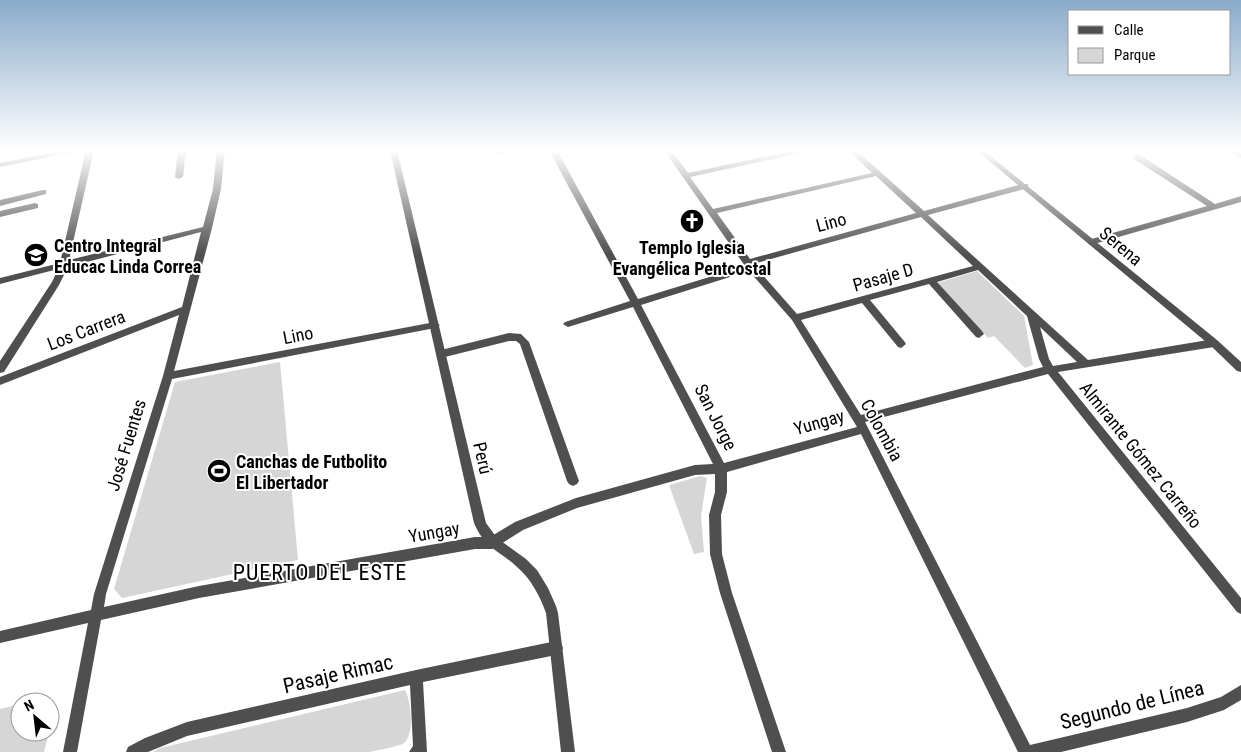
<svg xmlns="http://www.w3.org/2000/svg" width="1241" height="752" font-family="'Roboto Condensed',sans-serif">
<rect width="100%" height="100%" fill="#fff"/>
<!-- green -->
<g fill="#d6d6d6">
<polygon points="977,271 1024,316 1033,365 1025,368 994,336 988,338 937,283"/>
<polygon points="280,362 298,560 122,598 114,589 175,382"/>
<polygon points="700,476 707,478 701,516 704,552 694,554 669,485"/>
<path d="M 405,690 C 411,701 415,734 404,743 C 398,747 378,750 370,752 L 153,752 L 160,748 Z"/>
<polygon points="20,704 20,732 49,732 44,752 0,752 0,709"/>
</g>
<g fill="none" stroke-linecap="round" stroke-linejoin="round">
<!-- minor -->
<g fill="#4f4f4f" fill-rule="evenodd">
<polygon points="65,150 78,150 74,152 0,167 0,163"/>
<path d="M 86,150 L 94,150 L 69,260 L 203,227 L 213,189 L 217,150 L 225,150 L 221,189 L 212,228 L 174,371 L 435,322 L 440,325 L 435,328 L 172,379 L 106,594 L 104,607 L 199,586 L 475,537 L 490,537 L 515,522 L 576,498 L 695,465 L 713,464 L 633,307 L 568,327 L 563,324 L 565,322 L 630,301 L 549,150 L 557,150 L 638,299 L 745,266 L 664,150 L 671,150 L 688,173 L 796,150 L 809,150 L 805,152 L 690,177 L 713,209 L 872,173 L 848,150 L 856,150 L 924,211 L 1022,184 L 1028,184 L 1028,188 L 928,215 L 1088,360 L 1214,339 L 1219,343 L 1214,347 L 1058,372 L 1241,598 L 1241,614 L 1237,612 L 1048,374 L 865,422 L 1030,745 L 1187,708 L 1221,697 L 1241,685 L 1241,700 L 1224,710 L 1187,722 L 1061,752 L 1018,752 L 861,434 L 727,472 L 727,492 L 721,515 L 722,554 L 732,593 L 786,752 L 772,752 L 720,593 L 710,554 L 709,515 L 715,492 L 715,474 L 695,475 L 577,508 L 523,530 L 496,547 L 492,549 L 475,549 L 199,598 L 101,620 L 77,752 L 63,752 L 88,623 L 0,643 L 0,631 L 91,610 L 94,594 L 163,376 L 179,315 L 0,385 L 0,377 L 182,307 L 201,232 L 68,267 L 59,285 L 4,372 L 0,373 L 0,361 L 52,282 L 58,269 L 0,284 L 0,278 L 60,263 ZM 876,176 L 916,213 L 750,259 L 717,213 ZM 921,217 L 973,266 L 797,314 L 753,264 ZM 978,270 L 1027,316 L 1039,359 L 1043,367 L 861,415 L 801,320 L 862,303 L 898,347 L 901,348 L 906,344 L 904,341 L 870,300 L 929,284 L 976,337 L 979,338 L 984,334 L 982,331 L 937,282 ZM 749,271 L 792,320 L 857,427 L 724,463 L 641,305 ZM 1040,327 L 1077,362 L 1053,366 L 1049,359 Z"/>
<polygon points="178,150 186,150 183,177 179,179 175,177"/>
<polygon points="495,150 510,150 501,154 495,154"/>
<polygon points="1226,150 1235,150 1241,153 1241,158"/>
<polygon points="1134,155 1140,155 1215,204 1241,196 1241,202 1094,244 1088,244 1088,240 1207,206 1134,159"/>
<polygon points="43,190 46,190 46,194 0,206 0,200"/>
<polygon points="35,203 38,204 38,208 0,217 0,211"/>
<polygon points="509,333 521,334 529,342 579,481 577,484 573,486 569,484 567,481 520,344 516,341 509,341 441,358 436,354 441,350"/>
<polygon points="556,641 561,643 563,648 561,653 556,655 423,682 427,752 409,752 413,746 410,685 187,736 148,752 126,752 128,747 145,738 187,722 416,670"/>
</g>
<!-- tertiary -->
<g fill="#4f4f4f" fill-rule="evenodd">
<path d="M 390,150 L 397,150 L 486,523 L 497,538 L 526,559 L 537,570 L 548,588 L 556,606 L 558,613 L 575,752 L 561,752 L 546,613 C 540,596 531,579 517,567 C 498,549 486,550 474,523 Z"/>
<polygon points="976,150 983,150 1217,340 1241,362 1241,372 1237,371 1211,346"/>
</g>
</g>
<!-- sky -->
<linearGradient id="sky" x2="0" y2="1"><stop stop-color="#8aabca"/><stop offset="0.59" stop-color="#fff"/><stop offset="1" stop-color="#fff" stop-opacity="0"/></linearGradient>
<rect width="1241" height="255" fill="url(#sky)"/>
<!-- icons -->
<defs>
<g id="church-disc" transform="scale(1.25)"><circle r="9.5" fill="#000" stroke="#fff"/><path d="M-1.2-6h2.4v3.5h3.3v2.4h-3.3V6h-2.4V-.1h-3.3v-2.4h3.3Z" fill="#fff"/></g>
<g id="school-disc" transform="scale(1.25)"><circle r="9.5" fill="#000" stroke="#fff"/><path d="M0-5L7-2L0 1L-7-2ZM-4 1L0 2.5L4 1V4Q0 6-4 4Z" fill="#fff"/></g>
<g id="stadium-disc" transform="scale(1.25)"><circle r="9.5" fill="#000" stroke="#fff"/><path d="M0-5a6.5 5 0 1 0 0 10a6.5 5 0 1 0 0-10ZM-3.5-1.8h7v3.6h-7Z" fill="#fff"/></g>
</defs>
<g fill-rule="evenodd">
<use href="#church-disc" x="692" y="221"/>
<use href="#school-disc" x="36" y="255"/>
<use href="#stadium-disc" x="219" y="471"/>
</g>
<g text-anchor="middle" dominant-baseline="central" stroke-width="4" stroke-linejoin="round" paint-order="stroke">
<!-- street labels -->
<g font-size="18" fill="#000" stroke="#fff">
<text transform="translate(831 222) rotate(-15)">Lino</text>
<text transform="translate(1121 246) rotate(40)">Serena</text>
<text transform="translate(883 277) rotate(-16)">Pasaje D</text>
<text transform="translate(86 330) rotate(-21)">Los Carrera</text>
<text transform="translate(298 335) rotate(-11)">Lino</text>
<text transform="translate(716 417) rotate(63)">San Jorge</text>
<text transform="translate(819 422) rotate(-16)">Yungay</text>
<text transform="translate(882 430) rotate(61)">Colombia</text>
<text transform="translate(126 445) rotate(-73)">José Fuentes</text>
<text transform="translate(1141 455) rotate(51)">Almirante Gómez Carreño</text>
<text transform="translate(483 458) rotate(77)">Perú</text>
<text transform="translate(434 532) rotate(-10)">Yungay</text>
</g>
<!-- poi labels -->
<g font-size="18" font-weight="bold" fill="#000" stroke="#fff" text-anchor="start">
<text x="54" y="245">Centro Integral<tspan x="54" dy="21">Educac Linda Correa</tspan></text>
<text x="692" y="247" text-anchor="middle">Templo Iglesia<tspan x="692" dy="21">Evangélica Pentcostal</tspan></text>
<text x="236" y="461">Canchas de Futbolito<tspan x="236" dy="21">El Libertador</tspan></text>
</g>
<!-- near-street labels -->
<g font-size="21" fill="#000" stroke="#fff">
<text transform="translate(338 674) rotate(-13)">Pasaje Rimac</text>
<text transform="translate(1132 705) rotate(-14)">Segundo de Línea</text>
</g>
<!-- near-neighbourhood labels -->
<g font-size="22" letter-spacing="1" fill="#000" stroke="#fff">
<text x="320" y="572">PUERTO DEL ESTE</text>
</g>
</g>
<!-- legend -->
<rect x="1068" y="10" width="162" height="65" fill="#ffffff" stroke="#999999"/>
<rect x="1078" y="26" width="25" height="8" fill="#4f4f4f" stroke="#999999"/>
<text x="1114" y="35" font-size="15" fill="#000000">Calle</text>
<rect x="1078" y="48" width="25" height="15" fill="#d6d6d6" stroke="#999999"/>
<text x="1114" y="60" font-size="15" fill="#000000">Parque</text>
<!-- north arrow -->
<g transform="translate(35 717) rotate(332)"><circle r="24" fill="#ffffff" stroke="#999999"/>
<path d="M0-4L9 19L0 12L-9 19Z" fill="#000000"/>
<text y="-8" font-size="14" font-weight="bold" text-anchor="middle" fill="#000000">N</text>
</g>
</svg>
